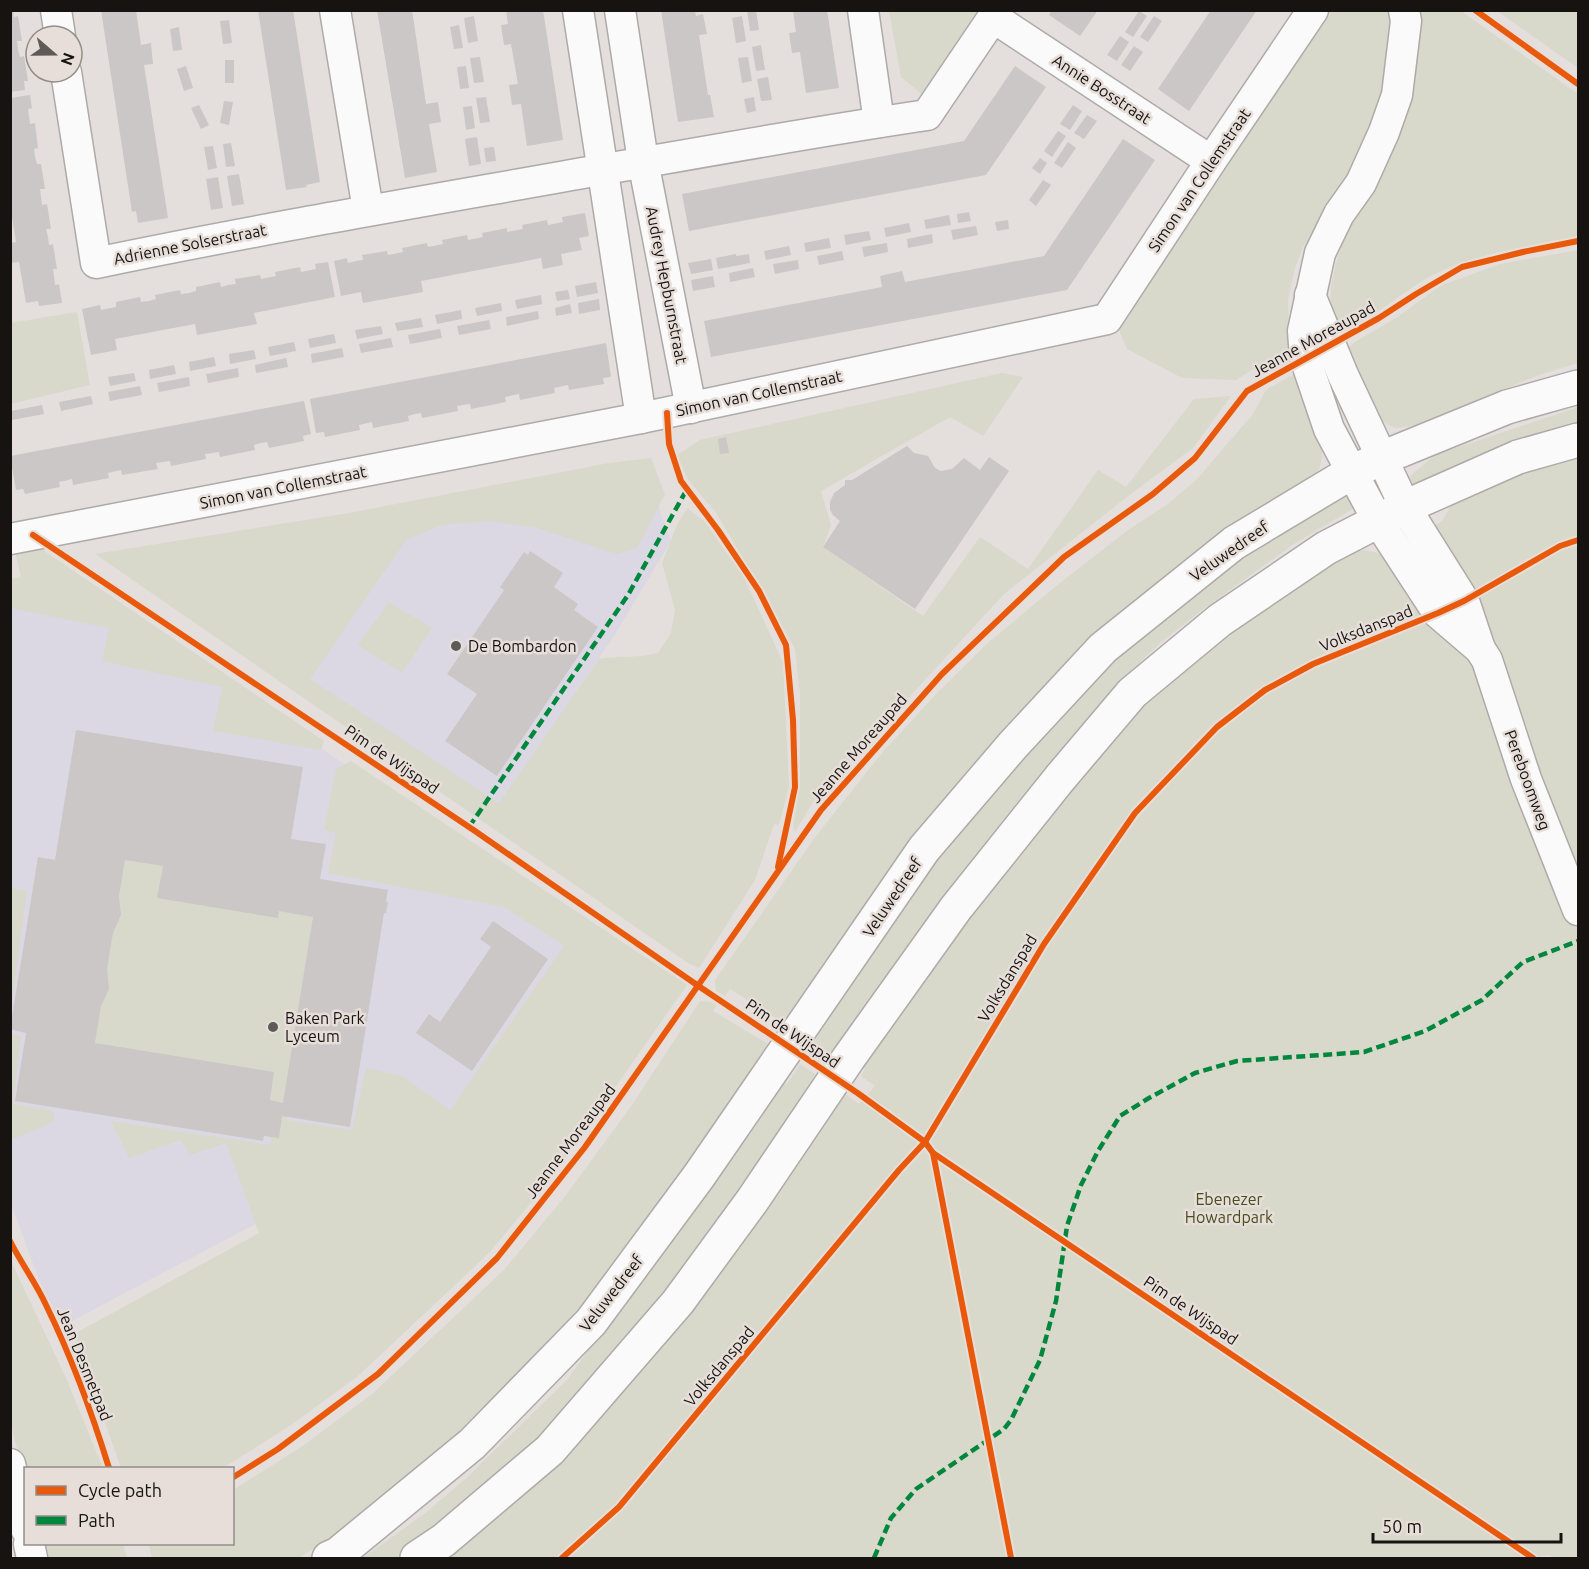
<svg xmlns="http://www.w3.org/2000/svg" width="1589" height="1569" font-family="Ubuntu,sans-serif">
<rect width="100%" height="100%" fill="#e4dfdc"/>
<!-- education -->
<g fill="#dcd8e3">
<polygon points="644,467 671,541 616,633 497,810 286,672 404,509"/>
<polygon points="11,585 82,589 334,757 593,941 464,1133 363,1167 57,1329 11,1204"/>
</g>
<!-- green -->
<g fill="#d8d8cb">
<polygon points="889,11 980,11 924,96 901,77"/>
<polygon points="1332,11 1392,11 1386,92 1356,170 1328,206 1303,247 1295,268 1288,300 1289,339 1292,349 1269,359 1236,380 1182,378 1127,349 1117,326"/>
<path d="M 1415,11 L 1461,11 L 1578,94 L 1578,237 C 1530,246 1480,252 1435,274 C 1403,290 1377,317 1344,330 L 1333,325 C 1322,278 1349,232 1362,188 C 1380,129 1397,70 1415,11 Z"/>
<polygon points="1497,11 1578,11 1578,68"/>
<polygon points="1578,250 1578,363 1539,375 1414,426 1396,428 1378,420 1346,350 1355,342 1399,316 1440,286 1500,264"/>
<polygon points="77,312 90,385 11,404 11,323"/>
<polygon points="1002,373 1023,377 983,436 950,417 821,491 831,525 823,547 923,616 980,537 1028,569 1098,470 1126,487 1194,399 1231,396 1193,448 1132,493 1004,594 813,802 795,832 793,826 800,787 800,694 795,649 717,514 687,478 677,455 700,440"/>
<path d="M 1296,373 C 1306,399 1333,446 1317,473 C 1314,478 1307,482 1303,486 L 1166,582 L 785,1024 L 730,989 L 725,996 L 716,991 L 715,980 L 816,836 L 881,754 L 937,693 L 988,643 L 1055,587 L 1128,530 L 1168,504 L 1196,480 L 1253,414 L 1266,390 Z"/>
<polygon points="1578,407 1578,428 1413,487 1408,482 1410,476 1435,455"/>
<path d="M 1578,448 L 1578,1558 L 1554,1558 L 1549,1555 L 1528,1558 L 439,1558 L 831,1114 L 845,1094 L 859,1104 L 875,1086 L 861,1076 L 865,1069 L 859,1064 L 959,925 L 1141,706 L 1253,615 L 1345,554 C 1360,548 1370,550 1386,556 L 1442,521 L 1454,500 Z"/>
<path d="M 651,458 L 665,494 L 637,548 L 617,554 L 537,528 L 490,521 L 442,525 L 406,540 L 310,679 L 499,803 L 599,659 C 619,656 638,658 658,653 L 671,633 L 675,610 L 662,563 L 677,525 L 687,508 L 705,522 L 745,579 L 783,663 L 789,786 L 779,825 L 774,824 L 755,880 L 699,968 L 688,963 L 95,554 L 349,513 L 609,463 Z"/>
<polygon points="1346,494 1354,495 1354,508 1294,544 1210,604 1160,643 1123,679 1091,715 831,1054 813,1042 818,1035 814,1032 943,850 996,783 1136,635 1247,550"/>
<polygon points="40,548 324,741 321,750 213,731 222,687 102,661 109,628 11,608 11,579 21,577 15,552"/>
<polygon points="389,602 432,628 402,673 358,645"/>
<polygon points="351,761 687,985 550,1180 489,1253 358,1376 291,1425 223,1468 121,1468 74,1334 259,1233 226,1143 190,1155 181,1140 129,1158 111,1121 270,1145 277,1102 270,1100 274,1074 95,1043 101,1006 109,988 107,969 113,933 121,915 119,896 125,860 163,866 158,897 273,905 318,914 287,1120 352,1130 366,1068 402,1076 450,1110 564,946 504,907 328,873 336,833 324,830 336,769"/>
<polygon points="11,888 27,891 11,1008 10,888"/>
<polygon points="700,1001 711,1002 717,1005 713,1011 770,1045 638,1244 501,1399 370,1512 299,1558 152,1558 149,1546 153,1544 232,1544 233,1490 304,1445 372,1394 504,1270 566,1195 632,1105"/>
<polygon points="11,1034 21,1036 13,1104 53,1111 55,1121 11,1140"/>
<polygon points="800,1064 815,1074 804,1095 808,1099 671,1292 566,1413 444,1526 399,1558 363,1558 428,1511 464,1480 567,1380 781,1080 787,1084"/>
<polygon points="10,1259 66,1378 103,1468 26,1468 25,1483 11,1423"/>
<polygon points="39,1544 123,1544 127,1558 42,1558"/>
</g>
<!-- building -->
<g fill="#cbc7c6" fill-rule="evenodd">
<polygon points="10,10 13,10 14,17 18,16 22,41 17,41 18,49 20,57 24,56 28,81 24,81 25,90 10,92"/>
<polygon points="101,10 136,10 141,45 151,43 153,64 144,65 168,218 138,223 136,211 132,212"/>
<polygon points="258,10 293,10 320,182 306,185 307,187 286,190"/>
<polygon points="377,10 412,10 426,104 438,102 441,122 429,124 437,172 405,178"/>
<polygon points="506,10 543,10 563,140 527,146 521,104 512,105 509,85 518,84 511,44 504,45 501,25 508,24"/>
<polygon points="661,10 695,10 696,16 703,14 707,34 699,35 708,95 710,95 714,117 678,122"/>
<polygon points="747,10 756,10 759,30 750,31"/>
<polygon points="793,10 827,10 839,88 806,93 800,52 792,53 789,33 796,32"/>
<polygon points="1052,10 1098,10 1080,36 1049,15"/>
<polygon points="1211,10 1257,10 1189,111 1158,89"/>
<polygon points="1139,11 1147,16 1133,37 1125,32"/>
<polygon points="474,16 478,41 468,43 464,18"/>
<polygon points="742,16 746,41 736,43 732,18"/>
<polygon points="1154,16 1162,21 1148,42 1140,37"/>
<polygon points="229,20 232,43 223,44 220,21"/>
<polygon points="459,25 463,48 454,49 450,27"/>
<polygon points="179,27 182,50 173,51 170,29"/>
<polygon points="1120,36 1129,42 1117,61 1107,55"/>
<polygon points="761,45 765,70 756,71 752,47"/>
<polygon points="1134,46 1143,52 1130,71 1121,65"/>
<polygon points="480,57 484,82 474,83 470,58"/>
<polygon points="748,57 752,81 742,83 738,58"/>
<rect x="225" y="60" width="9" height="23"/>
<polygon points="186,66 193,88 184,91 177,69"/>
<polygon points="466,66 469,88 460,89 457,67"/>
<polygon points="1015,66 1046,87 986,175 689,231 682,194 964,141"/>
<polygon points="768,77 772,100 761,101 757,79"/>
<polygon points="30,95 32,108 28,109 30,124 35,123 38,148 34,149 35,157 37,164 41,164 45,189 40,189 42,205 47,204 51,229 46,229 48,237 49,245 53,244 57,269 53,269 55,285 59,284 62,303 39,306 38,301 26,303 19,262 10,263 10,243 16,242 10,204 10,98"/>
<polygon points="486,97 490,122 480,123 476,98"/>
<polygon points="754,97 756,111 747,113 744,99"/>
<polygon points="224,101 233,102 229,125 220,123"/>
<polygon points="199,105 209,125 201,129 191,108"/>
<polygon points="1073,105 1082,111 1070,130 1060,124"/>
<polygon points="472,106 475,128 466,130 463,107"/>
<polygon points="1087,115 1097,121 1084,139 1074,133"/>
<polygon points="1058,131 1066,136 1052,157 1044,151"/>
<polygon points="477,137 481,164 469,166 465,139"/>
<polygon points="1123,139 1155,160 1067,290 711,357 704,321 882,287 880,276 902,271 905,282 1044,256"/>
<polygon points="1068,142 1076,148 1062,168 1054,163"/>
<polygon points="231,143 235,166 226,167 223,144"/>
<polygon points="213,146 217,168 208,170 204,147"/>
<polygon points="494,147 496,161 486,162 484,148"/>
<polygon points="1040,158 1047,163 1040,174 1032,168"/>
<polygon points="239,174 244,204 232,206 227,176"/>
<polygon points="218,177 223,208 211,210 206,179"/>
<polygon points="1043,180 1051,185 1036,206 1029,200"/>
<polygon points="969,212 971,221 958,223 957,214"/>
<polygon points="585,213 589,236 579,238 582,250 561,254 563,265 543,269 541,258 521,262 421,281 423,292 363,303 361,292 341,296 334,261 347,258 348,263 356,261 363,260 362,255 387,251 388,255 403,252 402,248 427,243 428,247 443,244 442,240 467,235 468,240 483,237 482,233 507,228 507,232 523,229 522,225 547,220 548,225 563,222 562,217"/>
<polygon points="949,215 951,225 926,229 924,220"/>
<polygon points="1008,220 1009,229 997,231 995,222"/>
<polygon points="909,223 911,232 886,237 884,228"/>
<polygon points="976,226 978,235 953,240 951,230"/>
<polygon points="869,231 871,240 846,245 844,235"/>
<polygon points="932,234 933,243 908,248 907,239"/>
<polygon points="829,238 831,248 806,252 804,243"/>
<polygon points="887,243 888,252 864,257 862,247"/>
<polygon points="789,246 791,255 766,260 764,251"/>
<polygon points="842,251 844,260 819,265 817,256"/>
<polygon points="736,254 736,256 749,254 750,263 718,269 716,258"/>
<polygon points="711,259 713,270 691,274 688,263"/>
<polygon points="798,260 799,269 775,274 773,264"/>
<polygon points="328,262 335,297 254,313 257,324 197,335 195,324 115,339 117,350 91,355 82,309 100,305 101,310 116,307 116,302 140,297 141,302 149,301 156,299 155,295 180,290 181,294 189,293 196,291 196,287 220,282 221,287 228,285 236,284 235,279 260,275 261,279 276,276 275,272 300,267 301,272 316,269 315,264"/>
<polygon points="753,268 755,277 730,282 729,273"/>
<polygon points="713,276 715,287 693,291 691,280"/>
<polygon points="596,282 598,293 577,297 575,286"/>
<polygon points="568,290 570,299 557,301 555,292"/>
<polygon points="541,295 542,304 517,309 515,300"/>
<polygon points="599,299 600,310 579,314 578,303"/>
<polygon points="501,303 502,311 477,316 475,308"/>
<polygon points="570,304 572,313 556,316 555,308"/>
<polygon points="461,310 462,319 437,324 435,315"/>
<polygon points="538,311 539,319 507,326 506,317"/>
<polygon points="421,318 423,327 397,331 395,323"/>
<polygon points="489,320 491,329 459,335 457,326"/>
<polygon points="381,326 383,334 357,339 355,330"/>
<polygon points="440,329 442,338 410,344 408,335"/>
<polygon points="334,334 336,343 310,348 308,339"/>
<polygon points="391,338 393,347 361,353 359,344"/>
<polygon points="294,342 296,351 270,356 268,347"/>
<polygon points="606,343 611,377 603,378 604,384 569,390 568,385 554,388 555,393 520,400 519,394 505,397 506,402 471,409 470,404 463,405 457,406 458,411 422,418 421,413 415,414 408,416 409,421 373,428 372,422 359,425 360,430 325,437 324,432 316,433 310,399"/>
<polygon points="342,348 344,357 312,363 311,354"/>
<polygon points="254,350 256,359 230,364 229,354"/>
<polygon points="214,357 216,366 190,371 189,362"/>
<polygon points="286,358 288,367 256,373 255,365"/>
<polygon points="174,365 176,374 150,379 149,370"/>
<polygon points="238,368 239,377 208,383 206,374"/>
<polygon points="134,373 136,381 110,386 108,377"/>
<polygon points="189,377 190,386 159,392 157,383"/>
<polygon points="140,386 142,395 110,401 108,392"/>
<polygon points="91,396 93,404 61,411 59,402"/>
<polygon points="304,401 311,434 303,436 304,441 269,448 267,442 261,443 254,445 255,450 220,457 219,452 205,454 206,459 171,466 170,461 156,463 158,469 122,475 121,470 108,473 109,478 73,485 72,479 65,481 59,482 60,487 25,494 23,489 16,490 10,456"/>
<polygon points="42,405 44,414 12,420 11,411"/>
<polygon points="726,437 729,453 720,454 718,439"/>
<polygon points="907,446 914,453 928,456 935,468 941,471 952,469 964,458 980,470 989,457 1009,471 915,609 823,547 840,521 833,515 830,510 830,502 834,493 845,485 845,480 852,480"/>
<polygon points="530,551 563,573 554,587 578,604 574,610 598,627 497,776 445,741 477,694 447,674 504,590 500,587 524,552 528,555"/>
<path d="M 76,730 L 303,767 L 291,839 L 326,844 L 320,879 L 388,890 L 386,902 L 388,902 L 386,913 L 384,913 L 350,1127 L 282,1116 L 279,1138 L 264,1136 L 263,1141 L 15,1101 L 26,1033 L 10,1029 L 38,857 L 55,860 ZM 125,860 L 163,866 L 157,898 L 278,918 L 279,911 L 313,917 L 283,1103 L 270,1100 L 274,1072 L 95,1043 L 101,1006 L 109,989 L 107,969 L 113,933 L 121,915 L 119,896 Z"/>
<polygon points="493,921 548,959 472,1071 416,1033 429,1014 440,1022 491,947 480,939"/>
</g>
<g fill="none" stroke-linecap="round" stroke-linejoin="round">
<!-- street casing -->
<g stroke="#aeaaa8" stroke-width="33">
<g id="street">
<polyline points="56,10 60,36"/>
<polyline points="335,10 368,210"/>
<polyline points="578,10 641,418"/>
<polyline points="620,10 643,161 691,408"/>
<polyline points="863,10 879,122"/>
<polyline points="1404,10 1406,21 1397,95 1384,132 1361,183 1339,214 1320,253 1303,331 1305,358 1329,429 1378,521 1438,613 1480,649"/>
<polyline points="994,18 1211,161"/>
<path d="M 66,72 L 96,263 C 264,228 432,200 600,170 C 709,151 818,131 927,115 L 998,10"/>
<polyline points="1310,295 1343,375 1405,507 1464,601 1480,649 1487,660 1526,779 1578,910"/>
<polyline points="10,539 641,418 1107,319 1211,161 1313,10"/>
<polyline points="10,1464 26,1529"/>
<polyline points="29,1544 32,1558"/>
</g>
</g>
<!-- secondary casing -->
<g stroke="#aeaaa8" stroke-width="36">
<g id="secondary">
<polyline points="329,1558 338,1554 472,1444 591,1322 699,1176 924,849 1013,745 1103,648 1234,543 1352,472 1382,458 1507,407 1578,387"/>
<polyline points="417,1558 444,1540 550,1450 678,1302 752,1201 848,1059 956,908 1060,778 1132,693 1220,620 1326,548 1405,507 1518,457 1578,440"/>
</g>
</g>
<!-- street -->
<use href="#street" stroke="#fbfafa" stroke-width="30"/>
<!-- secondary -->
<use href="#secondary" stroke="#fbfafa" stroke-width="33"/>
<!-- quiet -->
<g stroke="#00873e" stroke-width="4.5" stroke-dasharray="9 4.5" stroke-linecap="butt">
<polyline points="469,827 628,595 687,489"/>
<polyline points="874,1558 891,1518 916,1489 1004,1429 1011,1420 1040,1360 1056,1301 1067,1226 1081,1185 1098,1151 1120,1116 1149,1098 1195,1073 1237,1061 1364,1052 1425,1031 1482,1000 1523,962 1578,941"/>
</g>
<!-- cycleway casing -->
<g stroke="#e7ded9" stroke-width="10">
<g id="cycleway">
<polyline points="1475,10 1578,84"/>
<polyline points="667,413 669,444 681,481 718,530 759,591 786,645 793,720 795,787 778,867"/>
<polyline points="33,535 475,831 697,985 859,1094 925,1142 933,1153 1533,1558"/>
<polyline points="933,1153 1011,1558"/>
<path d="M 10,1241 C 21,1263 36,1283 46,1305 C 72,1358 92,1413 109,1468"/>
<polyline points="232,1478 278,1449 378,1374 497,1258 585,1147 821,810 942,674 1064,557 1153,494 1195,458 1247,391 1379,318 1416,294 1462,267 1523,252 1578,241"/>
<polyline points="562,1558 619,1507 899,1170 925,1142 1044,944 1135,813 1217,727 1265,690 1313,664 1438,613 1464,601 1560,546 1578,540"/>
</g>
</g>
<!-- cycleway -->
<use href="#cycleway" stroke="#e8590c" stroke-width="6"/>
</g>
<!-- markers -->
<g fill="#5e5a58" stroke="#e7ded9" stroke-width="2">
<circle cx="456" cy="646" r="6"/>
<circle cx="273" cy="1027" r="6"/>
</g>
<g text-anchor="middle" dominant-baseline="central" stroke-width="5" stroke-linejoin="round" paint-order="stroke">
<!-- street labels -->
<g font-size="16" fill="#161311" stroke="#e7ded9">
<text transform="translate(1102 89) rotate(33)">Annie Bosstraat</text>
<text transform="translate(1199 180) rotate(-56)">Simon van Collemstraat</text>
<text transform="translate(190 244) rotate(-11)">Adrienne Solserstraat</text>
<text transform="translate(667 285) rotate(79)">Audrey Hepburnstraat</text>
<text transform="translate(1313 339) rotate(-29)">Jeanne Moreaupad</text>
<text transform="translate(759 393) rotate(-12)">Simon van Collemstraat</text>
<text transform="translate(283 487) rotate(-11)">Simon van Collemstraat</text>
<text transform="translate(1229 551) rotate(-35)">Veluwedreef</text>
<text transform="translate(1366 628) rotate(-22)">Volksdanspad</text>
<text transform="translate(858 748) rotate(-49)">Jeanne Moreaupad</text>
<text transform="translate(392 759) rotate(34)">Pim de Wijspad</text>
<text transform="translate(1528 780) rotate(70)">Pereboomweg</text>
<text transform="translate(892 897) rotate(-56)">Veluwedreef</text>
<text transform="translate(1007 978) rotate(-59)">Volksdanspad</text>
<text transform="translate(793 1033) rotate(34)">Pim de Wijspad</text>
<text transform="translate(570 1141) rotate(-53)">Jeanne Moreaupad</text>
<text transform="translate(611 1293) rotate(-52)">Veluwedreef</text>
<text transform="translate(1191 1310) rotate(34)">Pim de Wijspad</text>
<text transform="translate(85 1364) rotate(68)">Jean Desmetpad</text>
<text transform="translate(719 1366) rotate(-50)">Volksdanspad</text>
</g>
<!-- poi labels -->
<g font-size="16" fill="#161311" stroke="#e7ded9" text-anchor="start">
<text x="468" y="646">De Bombardon</text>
<text x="285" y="1018">Baken Park<tspan x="285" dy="18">Lyceum</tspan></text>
</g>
<!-- park labels -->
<g font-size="16" fill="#474f1c" stroke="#e7ded9">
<text x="1229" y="1199">Ebenezer<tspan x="1229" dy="18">Howardpark</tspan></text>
</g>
</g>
<!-- border -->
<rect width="1589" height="1569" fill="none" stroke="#161311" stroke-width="24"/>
<!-- legend -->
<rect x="24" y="1467" width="210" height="78" fill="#e7ded9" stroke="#938d89" stroke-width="1.5"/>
<rect x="36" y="1486" width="30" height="9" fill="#e8590c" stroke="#938d89" stroke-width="1.5"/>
<text x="78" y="1497" font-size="18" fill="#161311">Cycle path</text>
<rect x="36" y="1516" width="30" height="9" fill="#00873e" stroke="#938d89" stroke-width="1.5"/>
<text x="78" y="1527" font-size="18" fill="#161311">Path</text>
<!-- north arrow -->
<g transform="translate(54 54) rotate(110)"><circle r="28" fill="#e7ded9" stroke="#938d89" stroke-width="1.5"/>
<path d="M0-4.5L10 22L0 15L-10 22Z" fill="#5e5a58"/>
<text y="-9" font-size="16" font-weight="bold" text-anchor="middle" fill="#161311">N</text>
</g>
<!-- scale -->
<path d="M1373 1533v9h188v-9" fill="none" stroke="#161311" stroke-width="3"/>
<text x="1382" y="1533" font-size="18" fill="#161311" stroke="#e7ded9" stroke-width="4.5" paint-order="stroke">50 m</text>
</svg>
